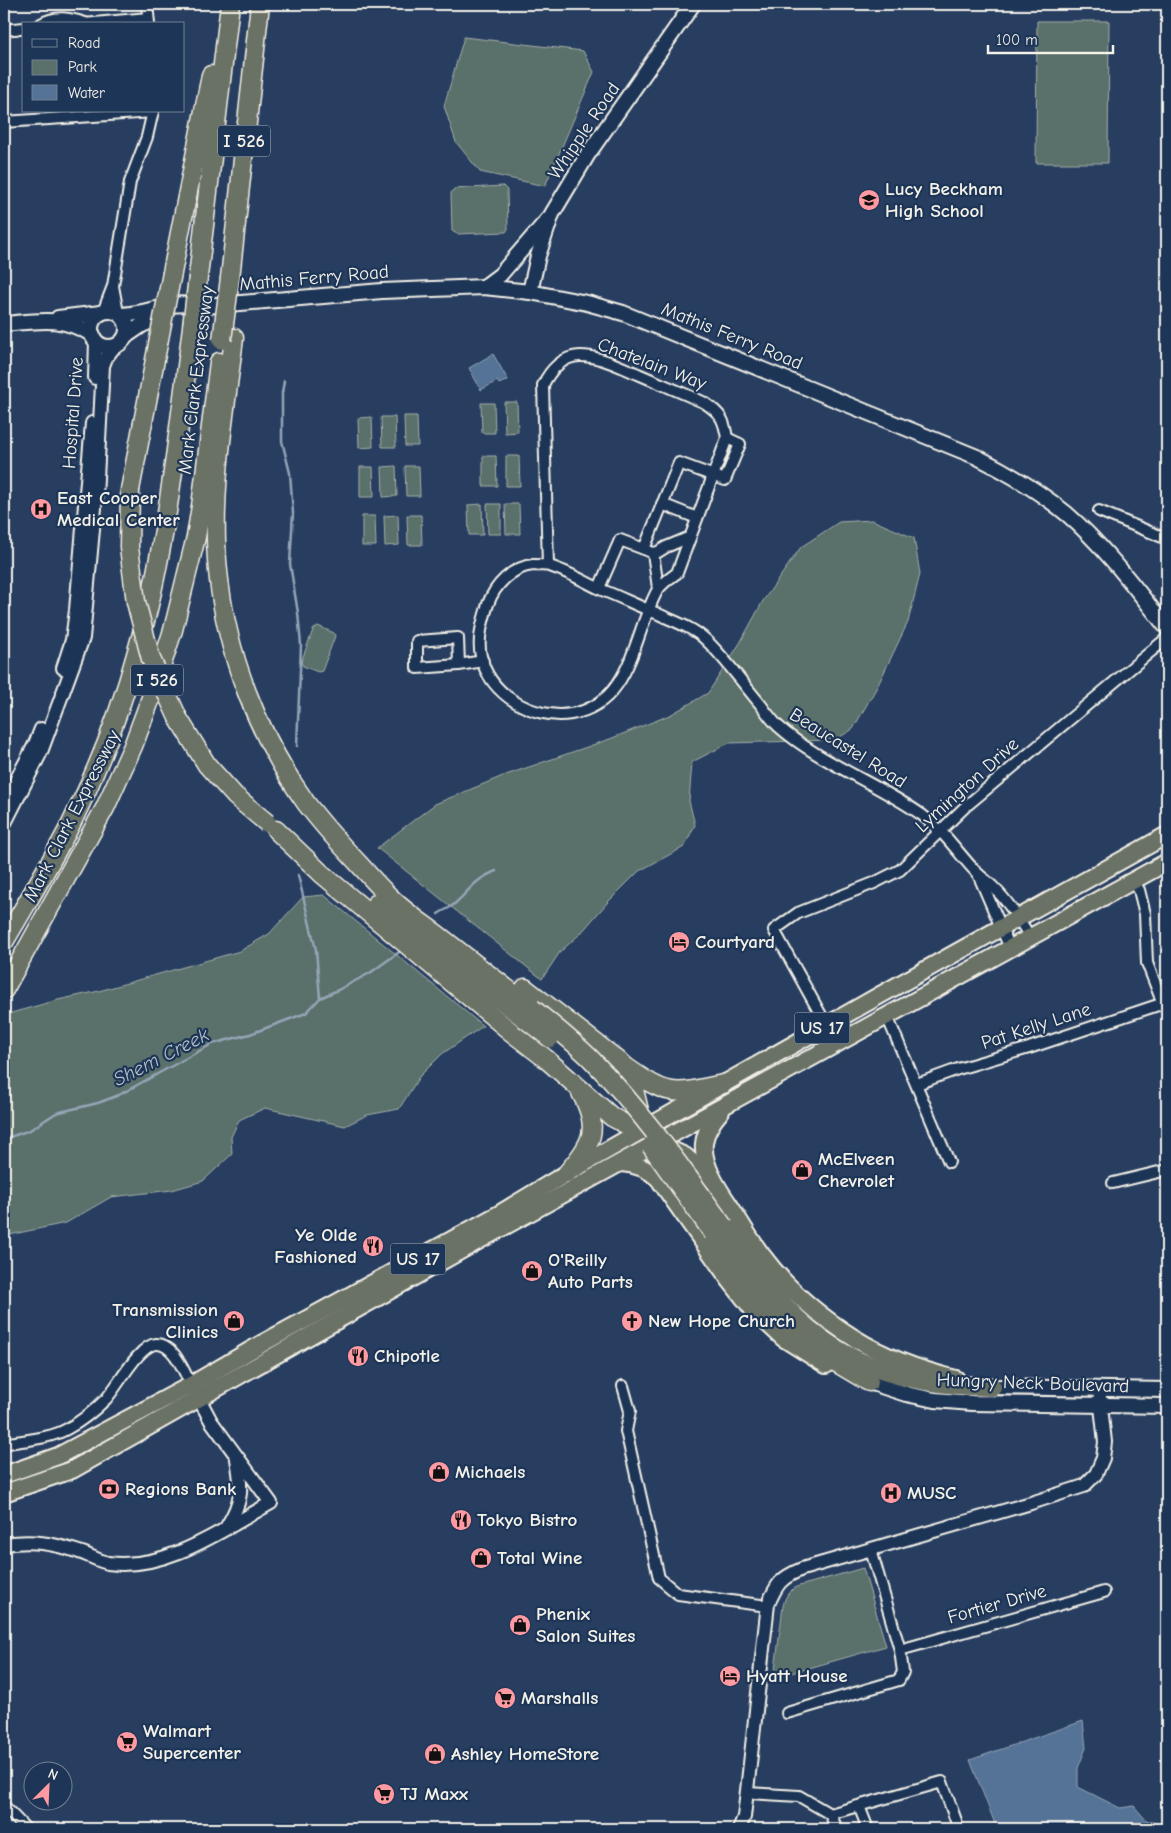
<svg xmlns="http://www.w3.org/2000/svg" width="1171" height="1833" font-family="'Comic Neue',sans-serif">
<rect width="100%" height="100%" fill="#273e61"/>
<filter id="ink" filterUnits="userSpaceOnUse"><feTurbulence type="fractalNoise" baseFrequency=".02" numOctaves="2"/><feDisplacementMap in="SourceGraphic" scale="10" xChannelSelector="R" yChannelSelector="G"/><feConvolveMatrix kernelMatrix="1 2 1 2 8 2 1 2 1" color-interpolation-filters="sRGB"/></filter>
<g filter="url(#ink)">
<!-- green -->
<g fill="#5a706b" stroke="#a7b0aa">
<polygon points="1037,21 1109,21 1108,163 1036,163"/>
<polygon points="464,37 583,51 594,72 545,186 480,172 456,142 444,106"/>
<polygon points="503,186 507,190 508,229 506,232 457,234 452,231 451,193 454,189"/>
<polygon points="504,402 517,402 518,432 505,433"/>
<polygon points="481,403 494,403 495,433 482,433"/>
<polygon points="404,416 417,416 418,446 405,446"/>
<polygon points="372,417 373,447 359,448 358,418"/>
<polygon points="381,417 395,417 396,447 382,447"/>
<polygon points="483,456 496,456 497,486 483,486"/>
<polygon points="506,456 519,456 520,486 506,486"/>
<polygon points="396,466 397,496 383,497 382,467"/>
<polygon points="405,466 419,466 420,496 406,496"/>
<polygon points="360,467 373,467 374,497 360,497"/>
<polygon points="482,504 483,535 469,535 468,505"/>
<polygon points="487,504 501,504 501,534 488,534"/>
<polygon points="505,504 519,504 520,534 506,534"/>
<polygon points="398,515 399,545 385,546 384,516"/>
<polygon points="407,515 421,515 422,545 408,545"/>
<polygon points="362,516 375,516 376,546 362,546"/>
<polygon points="872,520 914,538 920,574 908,622 878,685 853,729 835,740 729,743 692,762 689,801 695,825 684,847 639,871 607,903 581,933 560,952 542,979 377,848 435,804 503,776 610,739 670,715 708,693 740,643 763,601 801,547 839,522"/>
<polygon points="318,626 334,633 335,636 322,671 318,672 303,666 301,662 313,630"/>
<polygon points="324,895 483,1026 442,1054 419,1077 399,1109 367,1115 345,1126 265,1108 239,1120 231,1137 232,1154 203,1181 172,1190 111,1197 66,1223 4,1236 4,1015 58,1000 99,991 240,951 269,934 303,897"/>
<path d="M 863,1568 L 886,1646 L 774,1678 L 783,1606 C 785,1597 788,1592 796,1587 Z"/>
</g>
<!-- water -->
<g fill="#557396" stroke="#95a5b7">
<polygon points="493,354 508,380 499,384 497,381 481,390 469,368"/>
<polygon points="1083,1721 1086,1748 1078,1768 1078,1787 1120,1808 1134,1806 1146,1820 1160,1824 1162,1829 997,1829 970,1760"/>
</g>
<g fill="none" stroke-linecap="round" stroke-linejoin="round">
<!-- stream -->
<g stroke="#95a5b7" stroke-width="2.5">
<polyline points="284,381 282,393 282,441 290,473 293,513 290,564 298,613 301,645 297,746"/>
<polyline points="298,875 316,950 320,998"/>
<path d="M 438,914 C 442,911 448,909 452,906 C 470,891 472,881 496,871"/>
<polyline points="4,1139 30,1130 56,1113 98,1103 119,1095 212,1044 250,1034 306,1013 320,998 338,990 370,973 402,950"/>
</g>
<!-- minor casing -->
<g stroke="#f4f1e8" stroke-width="14">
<g id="minor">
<polyline points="147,4 149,23"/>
<path d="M 41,24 C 55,15 70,18 85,23"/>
<polyline points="84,24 148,18"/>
<polyline points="4,30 24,28"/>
<polyline points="4,122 153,112"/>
<polyline points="113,286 130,182 147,137 153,111"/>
<polyline points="103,312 113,286 118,313"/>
<polyline points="662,504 697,518"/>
<polyline points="1099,511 1167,539"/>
<polyline points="644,549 653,553 658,552 666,547 690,537"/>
<polyline points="653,553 658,588"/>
<path d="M 548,565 L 543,385 C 550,370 563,356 580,356 C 601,356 620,367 638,374 C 661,384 683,393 705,403 C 721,414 724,419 727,438 L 677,573 C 670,578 661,584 657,591 C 633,635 632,704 571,714 C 534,720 489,695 481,656 C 477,639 483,620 488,604 C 495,585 512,567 533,565 C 538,565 545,565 549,566 C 567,571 585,582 602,590 C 620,597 638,606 656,613 C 673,621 692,627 706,640 C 726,659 743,684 761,705 C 766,712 772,720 778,726 C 818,762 877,783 922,815 C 944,831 958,853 976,872 C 981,877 987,881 992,886 C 1008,901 1019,919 1030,937"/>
<polyline points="599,588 620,540 644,549 679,463 725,480 740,444 727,438"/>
<polyline points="459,665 458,638 417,641 417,668 459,665 483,661"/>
<polyline points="978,874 1010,948"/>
<polyline points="1133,881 1139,890 1145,914 1147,963 1163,1004"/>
<polyline points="887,1016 949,1162"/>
<polyline points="827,1026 774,930 798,913 874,883 900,870 965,807 1167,638"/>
<polyline points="917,1084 958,1069 1029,1048 1167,1002"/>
<polyline points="1113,1183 1167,1170"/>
<polyline points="623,1386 630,1411 626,1431 659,1578 678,1594 768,1606"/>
<path d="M 4,1444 C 24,1440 49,1439 67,1429 C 80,1422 95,1410 106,1399 C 118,1386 139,1345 156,1344 C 174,1343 184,1372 191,1385"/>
<polyline points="900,1650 1104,1592"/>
<polyline points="787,1713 899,1680 903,1672 900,1650 871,1550"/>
<polyline points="747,1793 799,1796 830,1814 837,1829"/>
<polyline points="4,1806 26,1829"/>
<polyline points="859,1806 868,1829"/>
<polyline points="830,1814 942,1782 959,1829"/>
</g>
</g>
<!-- tertiary casing -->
<g stroke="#f4f1e8" stroke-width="16">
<g id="tertiary">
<polyline points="95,378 96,340"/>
<polyline points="63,668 72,640 76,610 92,423"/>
<polyline points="4,803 35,744 41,729"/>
<polyline points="4,825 41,752 83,638 96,497 103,366 106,358 115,346"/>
<path d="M 227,1526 C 243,1501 242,1488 237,1459"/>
<path d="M 4,1544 C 33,1540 52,1543 79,1552 C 89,1555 98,1561 108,1563 C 166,1571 222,1530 271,1503 L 211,1421 L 195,1391"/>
<path d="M 739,1829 L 744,1817 L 768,1604 C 777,1584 780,1578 802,1569 L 1031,1503 L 1084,1486 L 1096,1474 L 1103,1458 L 1105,1442 L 1099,1389"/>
</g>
</g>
<!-- secondary casing -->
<g stroke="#f4f1e8" stroke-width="18">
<g id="secondary">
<polyline points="484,287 500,275 549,218"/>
<polyline points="530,292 538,256 552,214 588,154 693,4"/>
<circle cx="109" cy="329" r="18"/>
<path d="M 121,315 C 142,314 152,309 172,305 C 183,303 194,305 205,306 L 382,291 L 484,287 L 530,292 L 587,303 L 623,313 L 977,457 C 1009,473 1039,491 1067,514 C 1105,547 1136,589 1167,628"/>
<polyline points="58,318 101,313"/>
<path d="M 4,324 C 39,321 61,315 93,335"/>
<polyline points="126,336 142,325 163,316"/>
<polyline points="869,1382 906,1394 935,1400 972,1403 1167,1406"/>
<polyline points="992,1387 1167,1390"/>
</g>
</g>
<!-- trunk casing -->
<g stroke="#f4f1e8" stroke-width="20">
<g id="trunk">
<path d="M 721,1111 C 713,1120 705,1131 704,1144 C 702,1165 719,1190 730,1206 C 740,1222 750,1239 761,1254 C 786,1288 819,1316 854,1338 C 886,1358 919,1370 956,1379"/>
<polyline points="663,1146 685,1156 712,1180"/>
<path d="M 621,1163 C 636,1164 647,1168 658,1178 L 729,1279 L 754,1311 L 783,1338 L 826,1365"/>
<polyline points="4,1475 58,1456 191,1385 263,1343 499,1214 567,1173 875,998 1167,835"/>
<polyline points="4,1493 72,1470 460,1251 1167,862"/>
</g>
</g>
<!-- motorway casing -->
<g stroke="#f4f1e8" stroke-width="21">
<g id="motorway">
<polyline points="172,273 211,75"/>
<polyline points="198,277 230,4"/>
<polyline points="230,278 260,4"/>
<path d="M 234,338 C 225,414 210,494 218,571 C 226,654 258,735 306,803 C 322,824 340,844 358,863 C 369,875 379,887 391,898 C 405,912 422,923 438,935 C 469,959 501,984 532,1008"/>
<polyline points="130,490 158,344"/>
<polyline points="276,830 322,874 510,1031 545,1058 612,1117 627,1125 644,1130"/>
<polyline points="376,904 524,1018"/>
<path d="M 4,942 C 27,903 50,864 71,824 C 98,769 121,710 137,651 C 166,551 176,447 190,343"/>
<polyline points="525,988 624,1065 632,1081 640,1115"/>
<polyline points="4,990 105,808 133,746 152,695 173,630 196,537 201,506 219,362"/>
<path d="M 626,1067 C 669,1097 672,1095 723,1084"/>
<path d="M 567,1173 C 592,1144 601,1129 581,1093"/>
<path d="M 724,1227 C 741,1250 757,1273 775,1295 C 834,1366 903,1385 992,1387"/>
<path d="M 713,1233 C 735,1264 756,1298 784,1324 C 809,1348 840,1365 869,1382"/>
</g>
</g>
<!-- minor -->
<use href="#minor" stroke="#1d3557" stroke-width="10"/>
<!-- tertiary -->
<use href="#tertiary" stroke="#1d3557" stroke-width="12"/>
<!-- secondary -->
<use href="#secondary" stroke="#1d3557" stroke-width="14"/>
<!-- trunk -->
<use href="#trunk" stroke="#6b7165" stroke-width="16"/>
<!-- motorway -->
<use href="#motorway" stroke="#6b7165" stroke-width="18"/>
<!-- motorway-bridge casing -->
<g stroke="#f4f1e8" stroke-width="21" stroke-linecap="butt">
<g id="motorway-bridge">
<polyline points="222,340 230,278"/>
<polyline points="190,343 198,277"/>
<polyline points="158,344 172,273"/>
<polyline points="130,490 129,547 136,602 151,659 178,718 207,765 235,796 267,823"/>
<path d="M 532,1008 C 552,1025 574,1042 592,1060 C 642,1111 683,1170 724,1227"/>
<polyline points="524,1018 550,1038"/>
<polyline points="651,1146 713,1233"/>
</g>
</g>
<!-- motorway-bridge -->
<use href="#motorway-bridge" stroke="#6b7165" stroke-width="18"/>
</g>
</g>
<!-- icons -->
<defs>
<g id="school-disc" transform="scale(1.125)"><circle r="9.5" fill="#ff9aa2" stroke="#1d3557"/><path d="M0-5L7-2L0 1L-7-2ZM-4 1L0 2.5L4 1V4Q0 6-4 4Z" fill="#111"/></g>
<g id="hospital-disc" transform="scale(1.125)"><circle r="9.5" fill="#ff9aa2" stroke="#1d3557"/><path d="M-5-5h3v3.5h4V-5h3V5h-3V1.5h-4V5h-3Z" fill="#111"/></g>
<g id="hotel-disc" transform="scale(1.125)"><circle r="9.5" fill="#ff9aa2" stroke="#1d3557"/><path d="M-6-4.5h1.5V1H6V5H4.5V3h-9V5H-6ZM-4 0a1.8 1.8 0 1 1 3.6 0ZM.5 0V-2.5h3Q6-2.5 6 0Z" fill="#111"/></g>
<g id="shop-disc" transform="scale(1.125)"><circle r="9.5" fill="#ff9aa2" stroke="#1d3557"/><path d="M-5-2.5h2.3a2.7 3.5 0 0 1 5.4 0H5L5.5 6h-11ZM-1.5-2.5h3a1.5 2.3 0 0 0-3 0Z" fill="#111"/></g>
<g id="restaurant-disc" transform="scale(1.125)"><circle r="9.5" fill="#ff9aa2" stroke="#1d3557"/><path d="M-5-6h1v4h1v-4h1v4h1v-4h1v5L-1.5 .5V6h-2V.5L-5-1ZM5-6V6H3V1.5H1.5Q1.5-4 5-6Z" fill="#111"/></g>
<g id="church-disc" transform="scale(1.125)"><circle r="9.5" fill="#ff9aa2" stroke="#1d3557"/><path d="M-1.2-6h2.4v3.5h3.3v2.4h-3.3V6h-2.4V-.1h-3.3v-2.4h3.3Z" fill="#111"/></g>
<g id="bank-disc" transform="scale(1.125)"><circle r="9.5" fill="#ff9aa2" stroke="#1d3557"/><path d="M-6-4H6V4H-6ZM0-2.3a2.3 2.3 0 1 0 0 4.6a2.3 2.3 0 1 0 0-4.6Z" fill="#111"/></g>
<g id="supermarket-disc" transform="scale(1.125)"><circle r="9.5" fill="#ff9aa2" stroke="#1d3557"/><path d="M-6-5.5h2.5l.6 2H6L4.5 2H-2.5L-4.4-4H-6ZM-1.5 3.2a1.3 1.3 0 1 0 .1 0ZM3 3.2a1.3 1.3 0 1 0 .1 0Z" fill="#111"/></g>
</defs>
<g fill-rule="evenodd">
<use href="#school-disc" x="869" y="200"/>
<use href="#hospital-disc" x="41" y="509"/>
<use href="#hotel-disc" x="679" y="942"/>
<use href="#shop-disc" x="802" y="1170"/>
<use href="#restaurant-disc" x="373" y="1246"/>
<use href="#shop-disc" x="532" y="1271"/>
<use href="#shop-disc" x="234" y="1321"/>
<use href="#church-disc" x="632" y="1321"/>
<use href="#restaurant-disc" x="358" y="1356"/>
<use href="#shop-disc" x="439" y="1472"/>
<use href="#bank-disc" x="109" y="1489"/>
<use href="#hospital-disc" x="891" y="1493"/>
<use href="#restaurant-disc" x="461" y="1520"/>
<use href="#shop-disc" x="481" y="1558"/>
<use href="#shop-disc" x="520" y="1625"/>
<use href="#hotel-disc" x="730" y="1676"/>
<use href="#supermarket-disc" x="505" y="1698"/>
<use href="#supermarket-disc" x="127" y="1742"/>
<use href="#shop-disc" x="435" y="1754"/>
<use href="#supermarket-disc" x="384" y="1794"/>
</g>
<g text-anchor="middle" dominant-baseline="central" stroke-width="4.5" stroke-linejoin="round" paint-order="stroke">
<!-- shield labels -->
<g fill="#1d3557" stroke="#b4b9bc" stroke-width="1">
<rect x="218" y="125.5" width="52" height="31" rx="4"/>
<rect x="131" y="664.5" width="52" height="31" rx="4"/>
<rect x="794.5" y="1012.5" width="55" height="31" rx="4"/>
<rect x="390.5" y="1243.5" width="55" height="31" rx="4"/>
</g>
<g font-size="18" font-weight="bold" fill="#f4f1e8">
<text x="244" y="141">I 526</text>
<text x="157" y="680">I 526</text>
<text x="822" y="1028">US 17</text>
<text x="418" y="1259">US 17</text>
</g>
<!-- street labels -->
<g font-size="19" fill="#f4f1e8" stroke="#1d3557">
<text transform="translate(584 131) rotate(-56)">Whipple Road</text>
<text transform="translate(314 278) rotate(-5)">Mathis Ferry Road</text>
<text transform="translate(732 336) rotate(22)">Mathis Ferry Road</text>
<text transform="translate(652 364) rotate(21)">Chatelain Way</text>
<text transform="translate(196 380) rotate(-83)">Mark Clark Expressway</text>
<text transform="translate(73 413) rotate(-86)">Hospital Drive</text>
<text transform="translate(848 748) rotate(32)">Beaucastel Road</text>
<text transform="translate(967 785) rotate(-42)">Lymington Drive</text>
<text transform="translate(72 816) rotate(-63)">Mark Clark Expressway</text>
<text transform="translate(1036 1026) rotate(-18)">Pat Kelly Lane</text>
<text transform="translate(1033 1383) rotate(2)">Hungry Neck Boulevard</text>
<text transform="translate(997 1604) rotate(-16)">Fortier Drive</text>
</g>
<!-- poi labels -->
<g font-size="19" font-weight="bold" fill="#f4f1e8" stroke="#1d3557" text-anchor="start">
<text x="885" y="189">Lucy Beckham<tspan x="885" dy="22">High School</tspan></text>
<text x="57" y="498">East Cooper<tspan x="57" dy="22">Medical Center</tspan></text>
<text x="695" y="942">Courtyard</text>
<text x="818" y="1159">McElveen<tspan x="818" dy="22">Chevrolet</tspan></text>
<text x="357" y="1235" text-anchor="end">Ye Olde<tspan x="357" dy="22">Fashioned</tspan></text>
<text x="548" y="1260">O'Reilly<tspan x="548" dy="22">Auto Parts</tspan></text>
<text x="218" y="1310" text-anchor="end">Transmission<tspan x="218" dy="22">Clinics</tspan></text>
<text x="648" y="1321">New Hope Church</text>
<text x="374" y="1356">Chipotle</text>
<text x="455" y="1472">Michaels</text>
<text x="125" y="1489">Regions Bank</text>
<text x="907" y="1493">MUSC</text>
<text x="477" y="1520">Tokyo Bistro</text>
<text x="497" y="1558">Total Wine</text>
<text x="536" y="1614">Phenix<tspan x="536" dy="22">Salon Suites</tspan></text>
<text x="746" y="1676">Hyatt House</text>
<text x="521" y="1698">Marshalls</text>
<text x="143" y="1731">Walmart<tspan x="143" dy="22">Supercenter</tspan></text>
<text x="451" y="1754">Ashley HomeStore</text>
<text x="400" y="1794">TJ Maxx</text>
</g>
<!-- water labels -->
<g font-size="20" font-style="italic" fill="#b4bfc7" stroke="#1d3557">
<text transform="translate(161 1057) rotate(-27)">Shem Creek</text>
</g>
</g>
<!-- margin -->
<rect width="1171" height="1833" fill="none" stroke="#1d3557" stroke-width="20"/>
<rect x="10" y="10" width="1151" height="1813" fill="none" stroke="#f4f1e8" stroke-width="2" filter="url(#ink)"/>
<!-- legend -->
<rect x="22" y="22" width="162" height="90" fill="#1d3557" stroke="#738091"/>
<rect x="32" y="39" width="25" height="8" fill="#1d3557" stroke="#738091"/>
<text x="68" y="48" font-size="15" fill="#f4f1e8">Road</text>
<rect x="32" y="60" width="25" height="15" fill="#5a706b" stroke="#738091"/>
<text x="68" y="72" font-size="15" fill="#f4f1e8">Park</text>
<rect x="32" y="85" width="25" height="15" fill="#557396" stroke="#738091"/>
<text x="68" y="98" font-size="15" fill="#f4f1e8">Water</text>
<!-- north arrow -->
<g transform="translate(48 1786) rotate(24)"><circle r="24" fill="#1d3557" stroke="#738091"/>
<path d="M0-4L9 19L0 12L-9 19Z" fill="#ff9aa2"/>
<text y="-8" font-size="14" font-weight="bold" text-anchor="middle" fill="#f4f1e8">N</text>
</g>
<!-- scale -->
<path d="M988 45v8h125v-8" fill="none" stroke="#f4f1e8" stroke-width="2.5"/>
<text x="996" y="45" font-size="15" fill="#f4f1e8" stroke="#1d3557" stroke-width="4" paint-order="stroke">100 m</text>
</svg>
